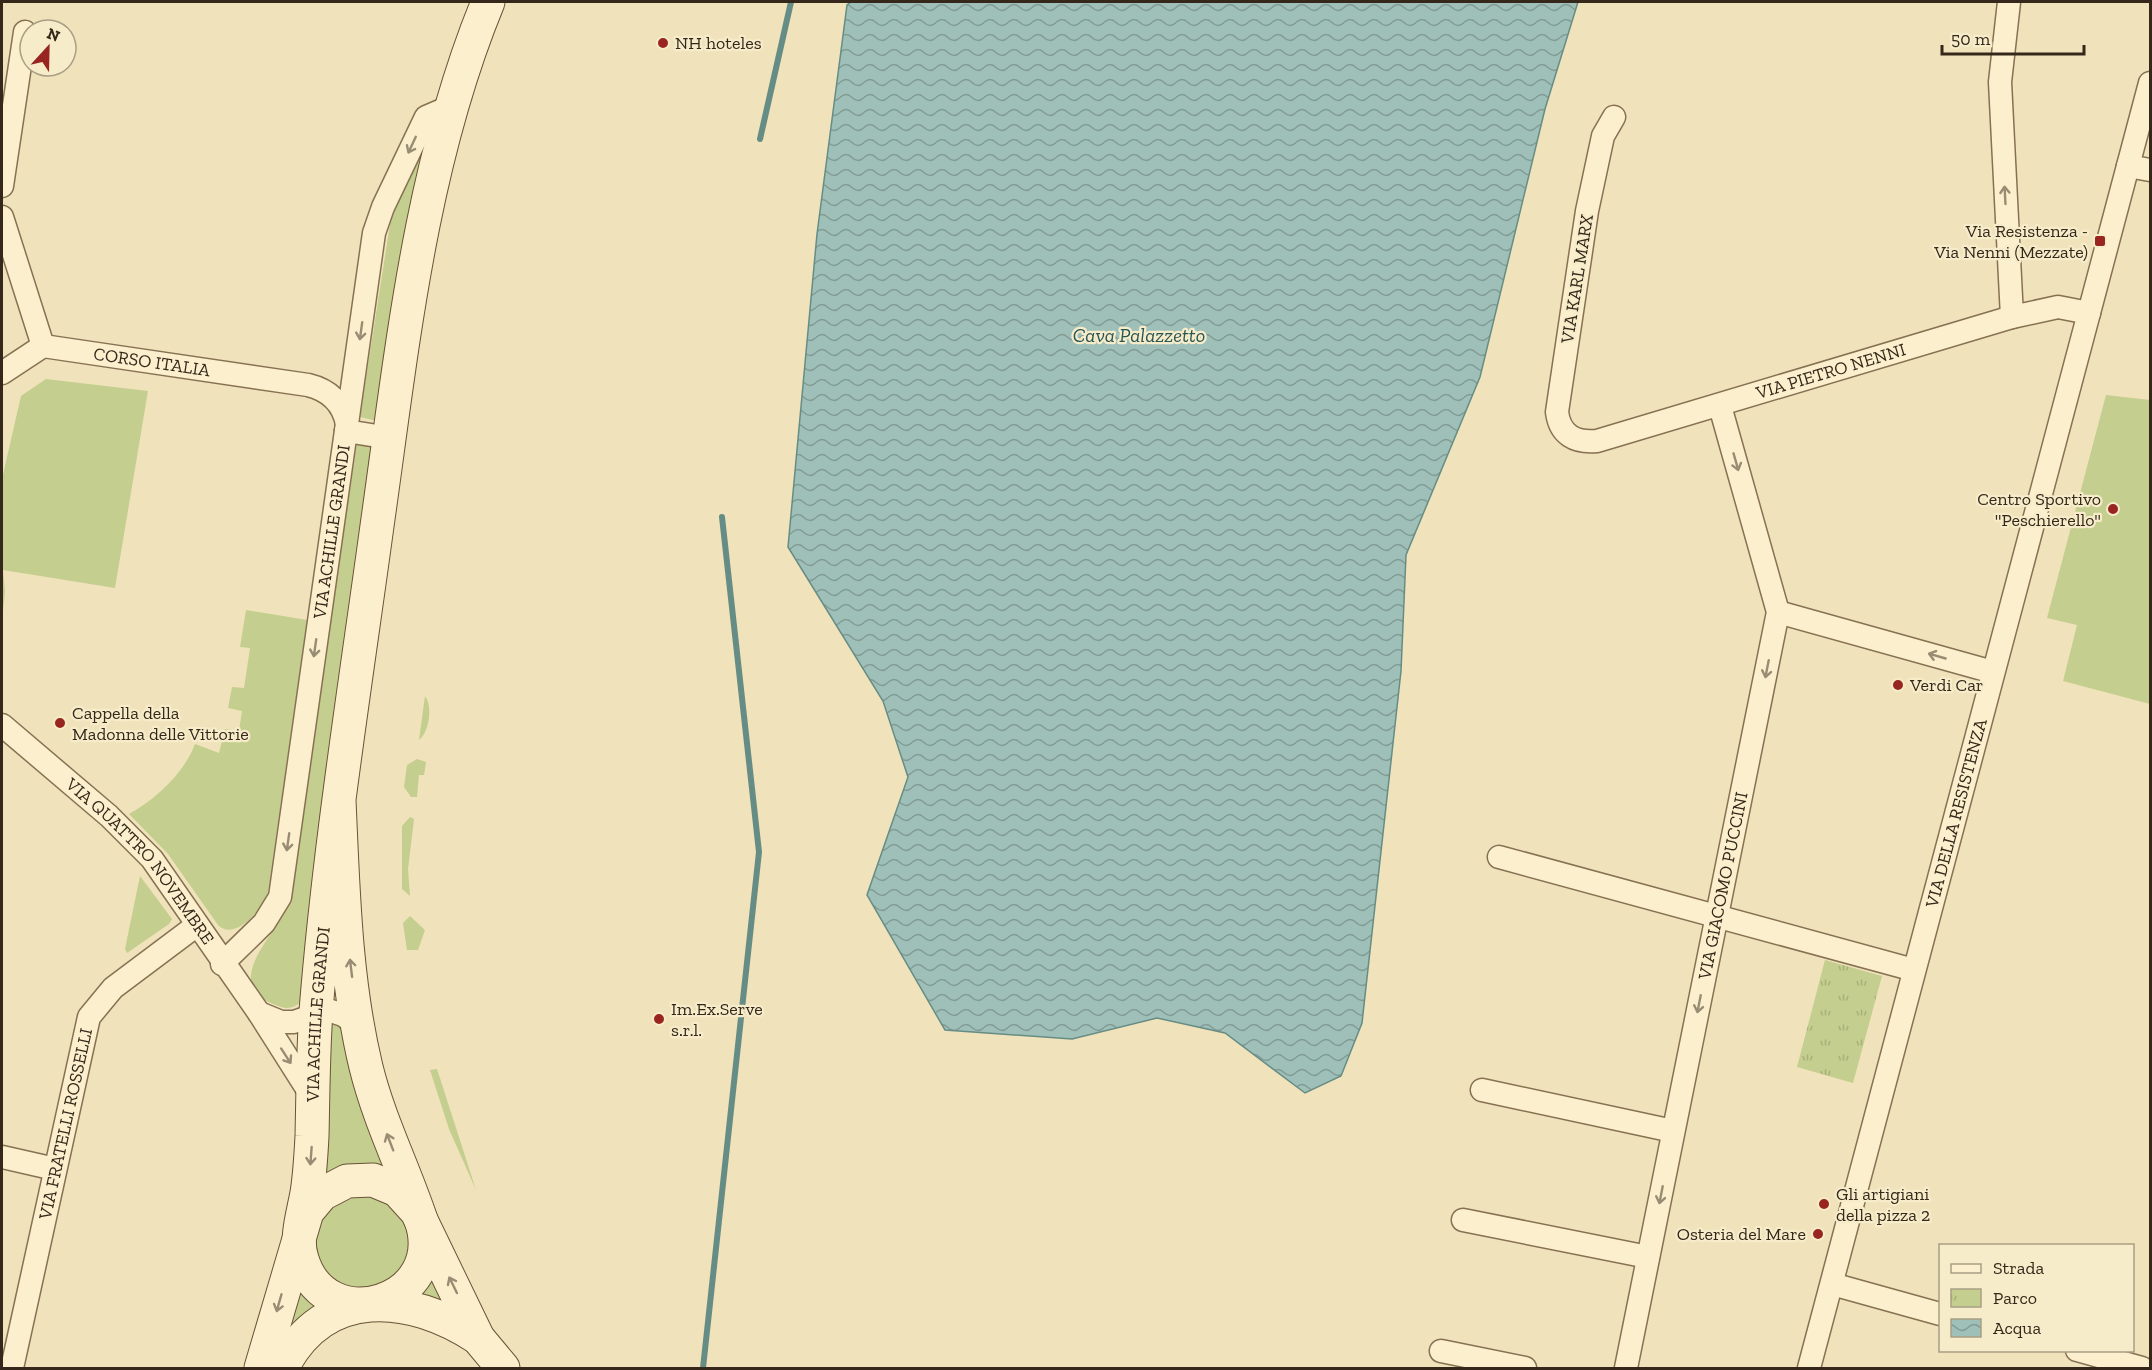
<svg xmlns="http://www.w3.org/2000/svg" width="2152" height="1370" font-family="'Zilla Slab',serif">
<defs>
<pattern id="park-tufts" width="24" height="20" patternUnits="userSpaceOnUse" patternTransform="scale(1.5)"><rect width="24" height="20" fill="#c4ce8e"/><path d="M3 7l-1-3M5 7V3M7 7l1-3M15 17l-1-3M17 17v-4M19 17l1-3" fill="none" stroke="#a9b17a"/></pattern>
<pattern id="water-waves" width="16" height="10" patternUnits="userSpaceOnUse" patternTransform="scale(1.5)"><rect width="16" height="10" fill="#9fc0b8"/><path d="M0 5q4-4 8 0t8 0" fill="none" stroke="#829c95"/></pattern>
</defs>
<rect width="100%" height="100%" fill="#f0e2ba"/>
<!-- green -->
<g fill="#c4ce8e">
<polygon points="421,138 432,141 377,421 360,417 390,224"/>
<polygon points="46,379 148,391 115,588 3,570 5,592 2,620 2,479 21,396"/>
<polygon points="2106,395 2150,400 2150,704 2063,681 2077,625 2047,618"/>
<path d="M 357,442 L 376,446 L 306,998 C 298,1005 291,1010 281,1007 C 213,985 280,935 288,901 Z"/>
<path d="M 246,610 L 307,620 L 268,892 C 263,909 235,942 218,925 L 168,854 L 129,814 C 155,800 185,772 195,744 L 219,753 L 225,729 L 239,731 L 242,711 L 228,708 L 232,687 L 244,688 L 250,648 L 240,647 Z"/>
<path d="M 425,696 C 433,707 429,732 419,740 Z"/>
<polygon points="417,759 426,762 424,775 419,775 417,797 411,797 404,787 407,765"/>
<polygon points="410,817 414,819 408,869 410,896 402,889 402,826"/>
<polygon points="140,876 172,919 169,924 127,953 125,949"/>
<polygon points="410,916 425,930 418,950 407,950 403,923"/>
<polygon points="329,1024 342,1026 386,1167 323,1178"/>
<polygon points="437,1069 476,1190 449,1129 430,1070"/>
<polygon points="355,1192 388,1198 409,1223 412,1256 379,1291 330,1283 312,1254 325,1206"/>
<polygon points="430,1272 446,1303 419,1294"/>
<polygon points="298,1288 320,1303 280,1353"/>
</g>
<!-- park -->
<polygon fill="url(#park-tufts)" points="1825,960 1882,976 1853,1083 1797,1067"/>
<!-- water -->
<polygon fill="url(#water-waves)" stroke="#668d85" stroke-width="1.5" points="851,2 1578,2 1545,109 1480,377 1406,555 1401,671 1362,1023 1341,1076 1305,1093 1225,1033 1157,1018 1072,1039 945,1030 867,895 908,777 883,701 788,547 817,234 847,5"/>
<g fill="none" stroke-linecap="round" stroke-linejoin="round">
<!-- stream -->
<g stroke="#668d85" stroke-width="6">
<polyline points="760,139 791,2"/>
<polyline points="703,1368 759,852 722,517"/>
</g>
<!-- minor casing -->
<g stroke="#877153" stroke-width="25">
<g id="minor">
<polyline points="2009,2 2000,82 2012,317"/>
<path id="s1" d="M 1614,117 L 1603,136 L 1587,211 L 1557,412 C 1560,435 1575,443 1597,441 L 2012,317 L 2058,307 L 2089,313"/>
<polyline points="2128,166 2150,170"/>
<polyline points="2,186 25,32"/>
<polyline points="2,217 43,346"/>
<path id="s2" d="M 2,373 L 43,346 L 308,385 C 329,390 343,403 347,424"/>
<polyline points="346,431 390,438"/>
<polyline points="1778,612 1993,672"/>
<path id="s3" d="M 2,725 L 109,816 L 152,859 L 259,1013 L 313,1098"/>
<polyline points="1499,857 1914,970"/>
<path id="s4" d="M 222,964 L 264,923 L 280,897 L 374,233 L 383,207 L 426,117 L 440,111 L 452,113"/>
<polyline points="259,1013 281,1022 294,1022 328,1010 343,1015 358,1026"/>
<polyline points="1482,1090 1673,1131"/>
<polyline points="2,1157 55,1169"/>
<polyline points="1463,1220 1648,1257"/>
<polyline points="1832,1284 1940,1314"/>
<polyline points="2077,1350 2142,1368"/>
<polyline points="1441,1351 1525,1368"/>
<path id="s5" d="M 12,1368 L 89,1017 L 113,988 L 197,925"/>
<path id="s6" d="M 1626,1368 L 1778,612 L 1720,406"/>
<path id="s7" d="M 1809,1368 L 2150,83"/>
</g>
</g>
<!-- secondary casing -->
<g stroke="#695237" stroke-width="35">
<g id="secondary">
<path id="s8" d="M 339,800 C 343,889 345,980 366,1067 C 379,1120 404,1169 421,1220 C 449,1302 326,1340 302,1259 C 295,1238 303,1215 307,1193 C 310,1174 311,1155 312,1136 C 313,1094 313,1053 316,1011 C 329,849 355,687 377,526 C 402,350 420,167 488,2"/>
<polyline points="261,1368 307,1212 322,1194 347,1181 373,1180 397,1190 417,1212 478,1338 503,1368"/>
<path d="M 282,1368 C 324,1285 410,1293 478,1338"/>
</g>
</g>
<!-- minor -->
<use href="#minor" stroke="#fbefcd" stroke-width="22"/>
<!-- secondary -->
<use href="#secondary" stroke="#fbefcd" stroke-width="33"/>
</g>
<!-- one-way arrows -->
<defs><path id="oneway-shaft" d="M-6 0H5M1.5-3L5.5 0L1.5 3" fill="none" stroke-width="1.6" stroke-linecap="round" stroke-linejoin="round" transform="scale(1.5)"/></defs>
<g stroke="#988c74">
<use href="#oneway-shaft" transform="translate(412 145) rotate(115)"/>
<use href="#oneway-shaft" transform="translate(2005 195) rotate(-93)"/>
<use href="#oneway-shaft" transform="translate(361 331) rotate(98)"/>
<use href="#oneway-shaft" transform="translate(1736 462) rotate(74)"/>
<use href="#oneway-shaft" transform="translate(315 648) rotate(98)"/>
<use href="#oneway-shaft" transform="translate(1937 656) rotate(-164)"/>
<use href="#oneway-shaft" transform="translate(1767 669) rotate(101)"/>
<use href="#oneway-shaft" transform="translate(288 842) rotate(98)"/>
<use href="#oneway-shaft" transform="translate(351 968) rotate(-97)"/>
<use href="#oneway-shaft" transform="translate(1699 1004) rotate(101)"/>
<use href="#oneway-shaft" transform="translate(286 1056) rotate(57)"/>
<use href="#oneway-shaft" transform="translate(390 1142) rotate(-111)"/>
<use href="#oneway-shaft" transform="translate(311 1156) rotate(94)"/>
<use href="#oneway-shaft" transform="translate(1661 1195) rotate(101)"/>
<use href="#oneway-shaft" transform="translate(453 1285) rotate(-116)"/>
<use href="#oneway-shaft" transform="translate(279 1303) rotate(106)"/>
</g>
<!-- markers -->
<g fill="#992520" stroke="#f7ecca" stroke-width="2">
<circle cx="663" cy="43" r="6"/>
<rect x="2094" y="235" width="12" height="12" rx="3"/>
<circle cx="2113" cy="509" r="6"/>
<circle cx="1898" cy="685" r="6"/>
<circle cx="60" cy="723" r="6"/>
<circle cx="659" cy="1019" r="6"/>
<circle cx="1824" cy="1204" r="6"/>
<circle cx="1818" cy="1234" r="6"/>
</g>
<g text-anchor="middle" dominant-baseline="central" stroke-width="4.5" stroke-linejoin="round" paint-order="stroke">
<!-- poi labels -->
<g font-size="18" fill="#35281a" stroke="#f7ecca" text-anchor="start">
<text x="675" y="43">NH hoteles</text>
<text x="2088" y="231" text-anchor="end">Via Resistenza -<tspan x="2088" dy="21">Via Nenni (Mezzate)</tspan></text>
<text x="2101" y="499" text-anchor="end">Centro Sportivo<tspan x="2101" dy="21">"Peschierello"</tspan></text>
<text x="1910" y="685">Verdi Car</text>
<text x="72" y="713">Cappella della<tspan x="72" dy="21">Madonna delle Vittorie</tspan></text>
<text x="671" y="1009">Im.Ex.Serve<tspan x="671" dy="21">s.r.l.</tspan></text>
<text x="1836" y="1194">Gli artigiani<tspan x="1836" dy="21">della pizza 2</tspan></text>
<text x="1806" y="1234" text-anchor="end">Osteria del Mare</text>
</g>
<!-- street labels -->
<g font-size="18" fill="#35281a" stroke="#f7ecca">
<text transform="translate(1577 279) rotate(-81)">VIA KARL MARX</text>
<text stroke="none"><textPath href="#s2" startOffset="159">CORSO ITALIA</textPath></text>
<text stroke="none"><textPath href="#s1" startOffset="602">VIA PIETRO NENNI</textPath></text>
<text stroke="none"><textPath href="#s4" startOffset="458">VIA ACHILLE GRANDI</textPath></text>
<text stroke="none"><textPath href="#s7" startOffset="574">VIA DELLA RESISTENZA</textPath></text>
<text stroke="none"><textPath href="#s3" startOffset="195">VIA QUATTRO NOVEMBRE</textPath></text>
<text stroke="none"><textPath href="#s6" startOffset="492">VIA GIACOMO PUCCINI</textPath></text>
<text stroke="none"><textPath href="#s8" startOffset="879">VIA ACHILLE GRANDI</textPath></text>
<text stroke="none"><textPath href="#s5" startOffset="250">VIA FRATELLI ROSSELLI</textPath></text>
</g>
<!-- water labels -->
<g font-size="20" font-style="italic" fill="#285655" stroke="#f7ecca">
<text x="1139" y="335">Cava Palazzetto</text>
</g>
</g>
<!-- border -->
<rect width="2152" height="1370" fill="none" stroke="#35281a" stroke-width="6"/>
<!-- legend -->
<rect x="1939" y="1244" width="195" height="108" fill="#f7ecca" stroke="#a99e84" stroke-width="1.5"/>
<rect x="1951" y="1264" width="30" height="9" fill="#fbefcd" stroke="#a99e84" stroke-width="1.5"/>
<text x="1993" y="1274" font-size="18" fill="#35281a">Strada</text>
<rect x="1951" y="1289" width="30" height="18" fill="url(#park-tufts)" stroke="#a99e84" stroke-width="1.5"/>
<text x="1993" y="1304" font-size="18" fill="#35281a">Parco</text>
<rect x="1951" y="1319" width="30" height="18" fill="url(#water-waves)" stroke="#a99e84" stroke-width="1.5"/>
<text x="1993" y="1334" font-size="18" fill="#35281a">Acqua</text>
<!-- north arrow -->
<g transform="translate(48 48) rotate(22)"><circle r="28" fill="#f7ecca" stroke="#a99e84" stroke-width="1.5"/>
<path d="M0-4.5L10 22L0 15L-10 22Z" fill="#992520"/>
<text y="-9" font-size="16" font-weight="bold" text-anchor="middle" fill="#35281a">N</text>
</g>
<!-- scale -->
<path d="M1942 45v9h142v-9" fill="none" stroke="#35281a" stroke-width="3"/>
<text x="1951" y="45" font-size="18" fill="#35281a" stroke="#f7ecca" stroke-width="4.5" paint-order="stroke">50 m</text>
</svg>
